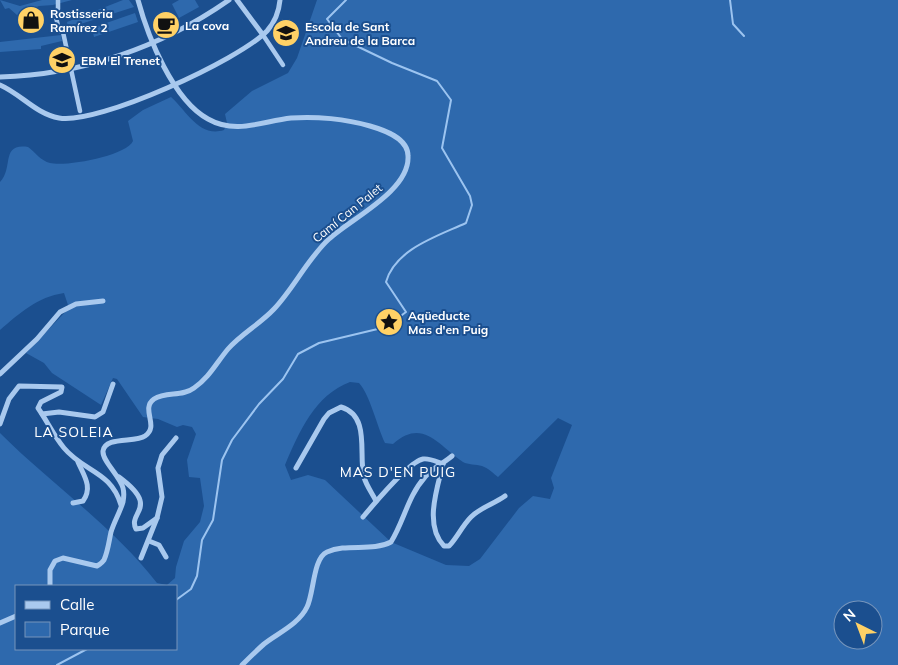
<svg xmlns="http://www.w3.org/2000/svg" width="898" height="665" font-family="Mulish,sans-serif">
<rect width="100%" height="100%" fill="#1b4f8f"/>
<!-- green -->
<g fill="#2e69ad" fill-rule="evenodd">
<polygon points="0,0 20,6 42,0 72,0 53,5 39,6 17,15 9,8 5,9"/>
<polygon points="123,0 129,0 134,7 68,28 67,22"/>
<polygon points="179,0 195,0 199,7 179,18 172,4"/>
<path d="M 317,0 L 898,0 L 898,665 L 0,665 L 0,433 C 51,484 112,525 157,583 L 167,585 L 175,578 L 176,567 L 184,541 L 200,522 L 204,506 L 200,478 L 189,477 L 187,460 L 196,434 L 192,427 L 183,425 L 177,427 L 158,419 L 143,417 L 117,379 L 113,378 L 101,405 L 52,373 L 44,363 L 26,353 L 69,308 L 64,293 C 37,297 20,313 0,330 L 0,182 C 14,168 0,143 28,147 C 35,152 41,161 50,163 C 65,167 126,156 133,141 L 128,121 L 143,110 L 171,97 C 186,110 199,138 224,130 L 227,123 L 225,114 L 252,91 L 288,73 L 297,58 ZM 350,382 L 359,383 C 370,395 377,426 385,443 L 393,444 C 423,417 439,446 463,462 C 468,465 476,464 482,466 C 488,468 493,473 498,477 L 558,418 L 572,425 L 551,478 L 554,488 L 550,499 L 533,496 L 519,508 L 480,559 L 469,566 L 446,565 L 391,542 L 325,480 L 308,475 L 291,480 L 285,465 C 299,432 315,395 350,382 ZM 16,586 L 176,586 L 176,649 L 16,649 ZM 843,610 L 873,610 L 873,640 L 843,640 Z"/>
<polygon points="135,13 138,22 94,37 92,28"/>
<polygon points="61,35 62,41 41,46 41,49 0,52 0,42"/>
</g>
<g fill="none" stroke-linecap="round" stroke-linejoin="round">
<!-- stream -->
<g stroke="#9cc4f0" stroke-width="2">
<polyline points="730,0 733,24 744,36"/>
<path d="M 176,600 L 191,589 L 197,576 L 202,540 L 213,520 L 222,460 L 232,440 L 259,404 L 283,379 L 298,354 L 319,343 L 386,327 L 406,312 L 386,282 C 395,249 438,236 466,223 L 472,205 L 470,196 L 442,148 L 451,100 L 437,81 L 392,63 L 342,39 L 327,19 L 346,0"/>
<polyline points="57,665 87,649"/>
</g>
<!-- pedestrian -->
<g stroke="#a9c9ee" stroke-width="4.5">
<polyline points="58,0 58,9 55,12 59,31 63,32 80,111"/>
<polyline points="263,35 283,65"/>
</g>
<!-- minor -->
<g stroke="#a9c9ee" stroke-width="5">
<polyline points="237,0 263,35"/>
<path d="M 0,77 C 81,75 162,47 229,0"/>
<path d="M 0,85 C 21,94 36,114 59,118 C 98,125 239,60 267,31 C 275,22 279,11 280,0"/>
<polyline points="0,374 37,339 60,312 76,304 103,301"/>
<polyline points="42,414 59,412 95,417 103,412 113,384"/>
<path d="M 0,424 L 9,399 L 19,386 L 62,387 L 61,392 L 41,402 L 38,408 C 47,421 54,436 64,448 C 84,472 111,471 121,505"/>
<path d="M 443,464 C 437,489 424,525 444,546 L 449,546 C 457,538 462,526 471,517 C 481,507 494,504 505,496"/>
<path d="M 296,468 L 324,419 L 329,413 L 341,407 C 371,416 358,455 364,477 C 366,485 372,493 376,501"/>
<path d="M 119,477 C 161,508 127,512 136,529 L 143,528 L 157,518"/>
<path d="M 73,503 L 83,501 C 93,487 84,476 78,462"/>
<path d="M 363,517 C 373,505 410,461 423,459 C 430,458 437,462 443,464"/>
<polyline points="149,541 159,545 166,557"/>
<polyline points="141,558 157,518 162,497 158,468 162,455 176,438"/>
<path d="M 50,586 L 50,570 L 55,561 L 63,558 L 97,566 C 101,563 101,564 104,560 C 108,551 109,541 111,532 C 114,522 120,512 123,502 C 124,497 124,492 123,488 C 120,476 102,461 103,451 C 105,436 135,443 145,436 C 160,426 140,409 154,399 C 166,391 182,397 194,388 C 209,378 217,362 228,349 C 241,334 260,324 274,309 C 294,288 308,258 329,239 C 350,219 410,191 408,156 C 408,138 384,130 370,126 C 346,119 316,116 291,118 C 263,121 236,135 208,119 C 173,100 148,37 138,0"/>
<polyline points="0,623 16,616"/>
<path d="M 242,665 C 249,658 256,651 264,644 C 278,633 299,624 307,607 C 314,593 313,558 327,552 C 347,543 372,552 391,542 C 404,521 408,496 425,477 C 432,468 444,463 452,456"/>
</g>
</g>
<!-- icons -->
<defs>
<g id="shop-disc" transform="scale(1.4375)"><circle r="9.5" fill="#ffd166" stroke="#1b4f8f"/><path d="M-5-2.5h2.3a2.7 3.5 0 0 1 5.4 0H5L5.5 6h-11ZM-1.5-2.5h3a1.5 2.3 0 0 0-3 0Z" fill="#111"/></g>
<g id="cafe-disc" transform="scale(1.4375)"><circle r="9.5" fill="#ffd166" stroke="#1b4f8f"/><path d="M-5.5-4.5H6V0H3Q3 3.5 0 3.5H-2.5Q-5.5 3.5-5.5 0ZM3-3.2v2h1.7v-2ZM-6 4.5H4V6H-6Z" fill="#111"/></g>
<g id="school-disc" transform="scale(1.4375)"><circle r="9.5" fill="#ffd166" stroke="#1b4f8f"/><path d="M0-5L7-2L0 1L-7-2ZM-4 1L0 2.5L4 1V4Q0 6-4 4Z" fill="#111"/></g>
<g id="sight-disc" transform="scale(1.4375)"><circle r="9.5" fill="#ffd166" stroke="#1b4f8f"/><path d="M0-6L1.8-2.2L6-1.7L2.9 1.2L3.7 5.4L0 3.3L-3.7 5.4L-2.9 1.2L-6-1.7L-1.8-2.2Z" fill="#111"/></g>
</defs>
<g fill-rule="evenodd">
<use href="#shop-disc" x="31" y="20"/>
<use href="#cafe-disc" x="166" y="25"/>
<use href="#school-disc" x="286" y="33"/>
<use href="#school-disc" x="62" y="60"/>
<use href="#sight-disc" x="389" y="322"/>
</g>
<g text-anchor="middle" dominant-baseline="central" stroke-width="4" stroke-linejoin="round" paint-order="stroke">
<!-- poi labels -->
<g font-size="12" font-weight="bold" fill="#fff" stroke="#1b4f8f" text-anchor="start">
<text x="50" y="13">Rostisseria<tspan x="50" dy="14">Ramírez 2</tspan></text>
<text x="185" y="25">La cova</text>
<text x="305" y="26">Escola de Sant<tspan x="305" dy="14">Andreu de la Barca</tspan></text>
<text x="81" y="60">EBM El Trenet</text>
<text x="408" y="315">Aqüeducte<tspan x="408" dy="14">Mas d'en Puig</tspan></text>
</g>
<!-- street labels -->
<g font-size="12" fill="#fff" stroke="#1b4f8f">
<text transform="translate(347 213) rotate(-39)">Camí Can Palet</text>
</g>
<!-- neighbourhood labels -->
<g font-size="14" letter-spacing="1" fill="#fff" stroke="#1b4f8f">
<text x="74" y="432">LA SOLEIA</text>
<text x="398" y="472">MAS D'EN PUIG</text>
</g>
</g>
<!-- legend -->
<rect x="15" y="585" width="162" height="65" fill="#1b4f8f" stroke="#7695bc"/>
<rect x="25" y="601" width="25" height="8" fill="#a9c9ee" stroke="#7695bc"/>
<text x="60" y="610" font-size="15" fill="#ffffff">Calle</text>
<rect x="25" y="622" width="25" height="15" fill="#2e69ad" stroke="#7695bc"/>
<text x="60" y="635" font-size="15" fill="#ffffff">Parque</text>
<!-- north arrow -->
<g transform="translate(858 625) rotate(318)"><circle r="24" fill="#1b4f8f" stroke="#7695bc"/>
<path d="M0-4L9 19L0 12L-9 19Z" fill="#ffd166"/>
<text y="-8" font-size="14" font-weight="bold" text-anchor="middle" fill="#ffffff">N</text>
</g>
</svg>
